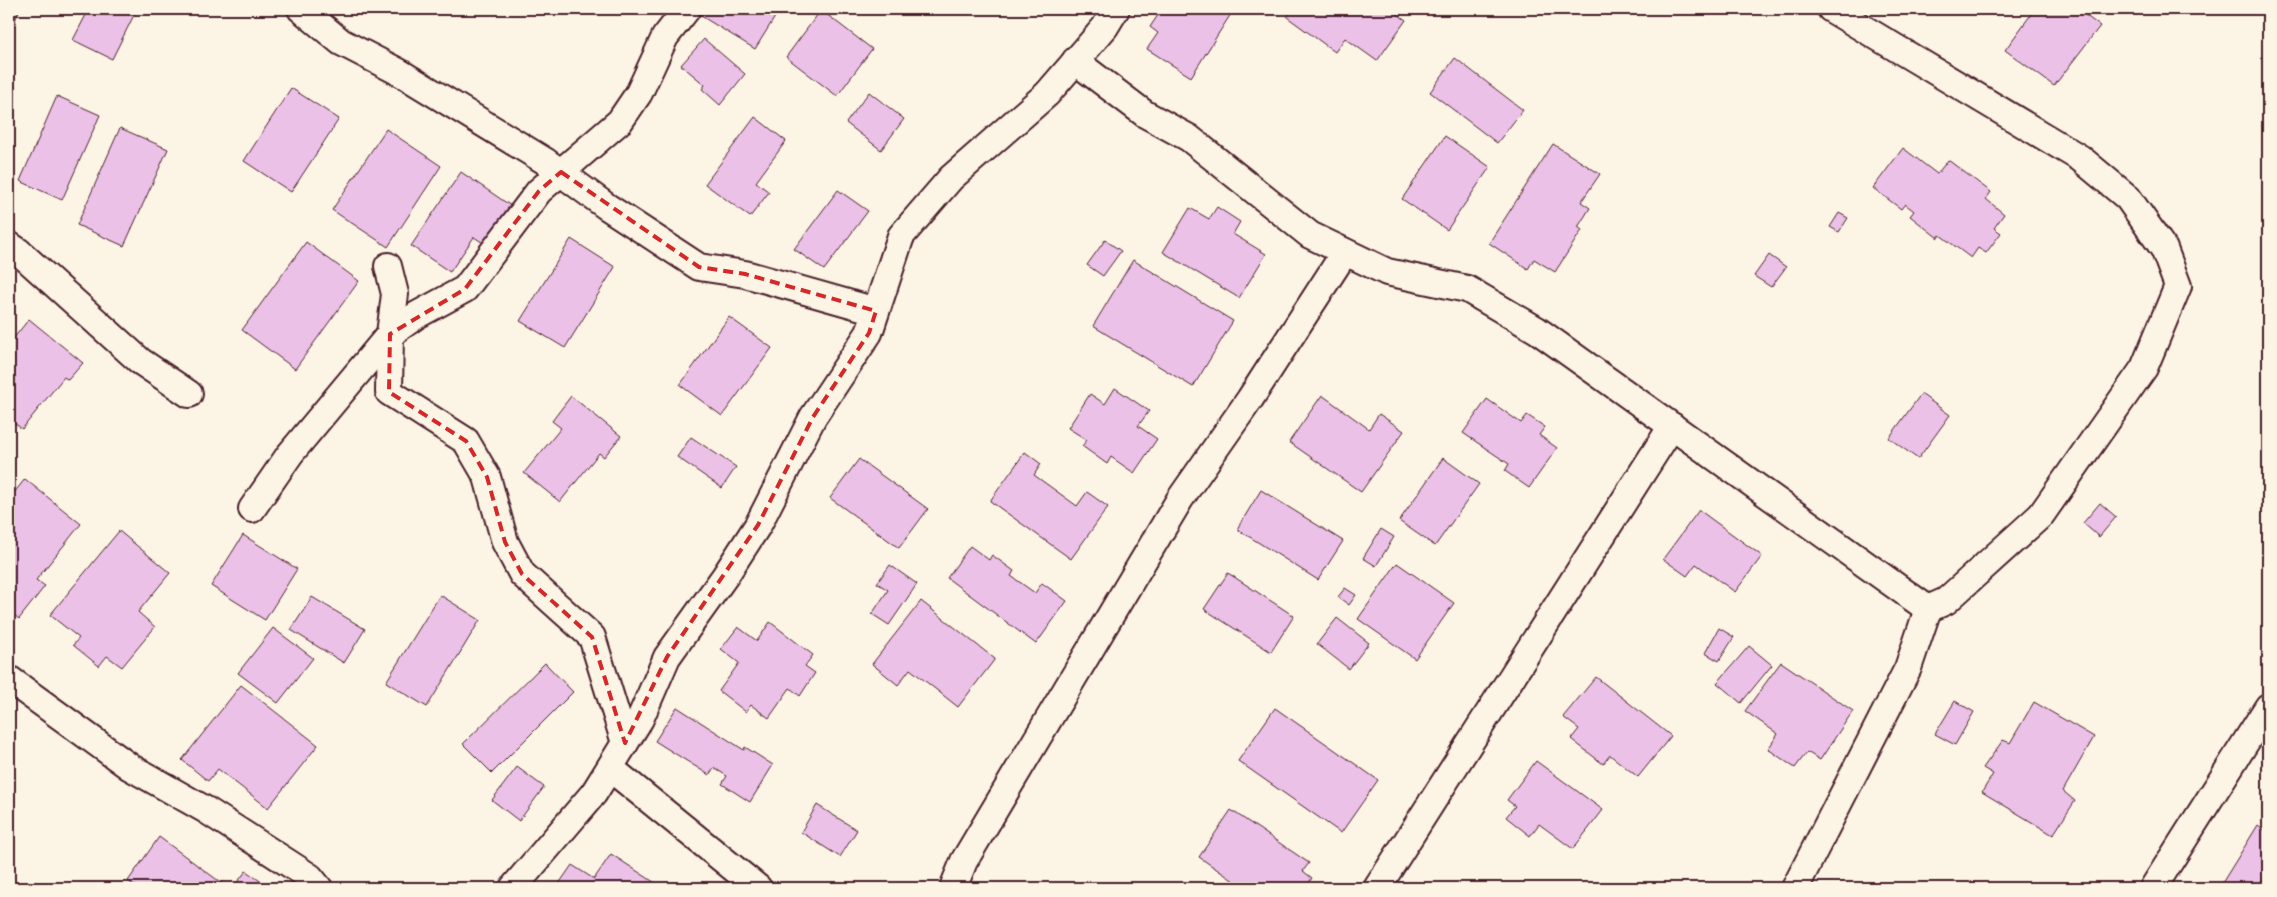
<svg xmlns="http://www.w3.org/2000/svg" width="2277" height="897" font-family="Itim,sans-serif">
<rect width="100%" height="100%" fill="#fcf5e5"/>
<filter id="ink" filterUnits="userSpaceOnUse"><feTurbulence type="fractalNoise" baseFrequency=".02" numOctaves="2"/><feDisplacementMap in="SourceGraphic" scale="10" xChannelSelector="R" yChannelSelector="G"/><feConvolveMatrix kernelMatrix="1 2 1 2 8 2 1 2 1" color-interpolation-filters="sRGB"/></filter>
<g filter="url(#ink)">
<!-- building -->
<g fill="#ebc1e8" stroke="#4a1f2b">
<polygon points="9,9 20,9 11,29 9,28"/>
<polygon points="89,9 137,9 112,59 73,40"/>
<polygon points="705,9 780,9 755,49 701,16"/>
<polygon points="1162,9 1234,9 1191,77 1147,49 1158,33 1150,27"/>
<polygon points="1293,9 1390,9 1406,20 1377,61 1345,38 1335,52 1287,17"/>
<polygon points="2035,9 2077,9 2100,26 2054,86 2005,50"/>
<polygon points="821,10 872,49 837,96 786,57"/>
<polygon points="704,39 745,74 720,105 702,89 705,85 681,65"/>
<polygon points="1455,58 1523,110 1497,143 1430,92"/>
<polygon points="291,88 339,119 291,192 244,161"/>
<polygon points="869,92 904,119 881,150 846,123"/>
<polygon points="57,96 100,115 62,200 20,181"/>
<polygon points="755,117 786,141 756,182 769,192 750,217 705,184"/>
<polygon points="120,128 168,149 124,246 77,225"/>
<polygon points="386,129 441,166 388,247 332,210"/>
<polygon points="1445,136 1490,167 1447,230 1402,199"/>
<polygon points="1553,144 1600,174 1581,202 1590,208 1578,227 1582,230 1555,272 1534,259 1528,269 1489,243"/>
<polygon points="1903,148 1937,174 1948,160 1991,192 1986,199 2004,214 1994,228 2001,233 1986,253 1978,248 1971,258 1940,235 1938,238 1910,216 1914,211 1905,204 1901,209 1873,188"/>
<polygon points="461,172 514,208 488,246 474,237 450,272 411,246"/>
<polygon points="838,190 868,211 824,270 794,249"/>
<polygon points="1217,207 1240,222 1233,234 1266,254 1239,298 1163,252 1190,208 1209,219"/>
<polygon points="1839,213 1848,218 1839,232 1830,227"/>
<polygon points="571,239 615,267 565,348 520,321"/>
<polygon points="1105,240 1121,251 1103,276 1087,265"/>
<polygon points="306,242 359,281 295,369 242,330"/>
<polygon points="1769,255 1786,267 1771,287 1754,276"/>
<polygon points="1133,260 1233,321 1193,387 1093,326"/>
<polygon points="729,317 772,348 722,416 680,385"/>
<polygon points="29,319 83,363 68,380 64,377 22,429 9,419 9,372 11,369 9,367 9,344"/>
<polygon points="1115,388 1149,411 1138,426 1157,439 1134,473 1111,457 1107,464 1082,446 1087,440 1068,428 1090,394 1105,404"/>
<polygon points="1921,394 1950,415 1918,459 1889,438"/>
<polygon points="1322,395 1369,429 1379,414 1404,431 1361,492 1289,442"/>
<polygon points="571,396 621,436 604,457 599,453 560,502 524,473 561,428 552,421"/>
<polygon points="1487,399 1521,423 1527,415 1545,427 1539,435 1557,448 1529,488 1505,471 1509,464 1463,433"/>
<polygon points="691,437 736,467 722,488 677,457"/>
<polygon points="1025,452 1041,464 1034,475 1077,506 1087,492 1108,507 1071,559 990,501"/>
<polygon points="1443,458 1479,484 1435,546 1399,521"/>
<polygon points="859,459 928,509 899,548 830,498"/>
<polygon points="25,479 81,524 36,580 45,586 19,619 9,611 9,499"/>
<polygon points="1261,490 1343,541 1318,580 1237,529"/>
<polygon points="2100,503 2116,517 2099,537 2083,523"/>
<polygon points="1699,510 1762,556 1735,592 1696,564 1687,576 1663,559"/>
<polygon points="1381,529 1394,537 1376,566 1363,558"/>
<polygon points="119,531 170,573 138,612 155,627 122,667 107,656 99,666 73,645 79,638 50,615"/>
<polygon points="243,535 297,569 265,620 211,586"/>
<polygon points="970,546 989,560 992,555 1014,571 1011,576 1035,593 1042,583 1067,601 1036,644 947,578"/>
<polygon points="1397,563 1454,603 1415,659 1358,619"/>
<polygon points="890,565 917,584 889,625 872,614 888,590 877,583"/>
<polygon points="1228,573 1294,616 1271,652 1204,609"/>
<polygon points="1345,588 1356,595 1349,605 1338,597"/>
<polygon points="440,595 480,620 427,707 386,682"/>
<polygon points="312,597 365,629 344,663 291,630"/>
<polygon points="921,601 995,659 958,707 910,669 898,685 872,664"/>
<polygon points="1337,618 1369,643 1349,669 1317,644"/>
<polygon points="770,622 813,655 805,666 815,673 800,696 790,688 769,718 751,705 746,712 719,691 739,663 721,649 738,627 757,641"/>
<polygon points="273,628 313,658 278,703 238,673"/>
<polygon points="1719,628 1734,637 1719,661 1705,653"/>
<polygon points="1749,646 1772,665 1741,703 1717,683"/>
<polygon points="1781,662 1853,711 1820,760 1807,752 1795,768 1768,749 1778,734 1745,711"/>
<polygon points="545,663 573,692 492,773 463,744"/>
<polygon points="1596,677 1671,736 1638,777 1610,755 1603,764 1571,739 1579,729 1563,717"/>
<polygon points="241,685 318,745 268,808 218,769 208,781 182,760"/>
<polygon points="1955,701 1974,712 1955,745 1935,734"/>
<polygon points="2034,702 2094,737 2063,791 2075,801 2053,835 1982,792 1993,774 1983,768 2003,740 2010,743"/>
<polygon points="677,707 744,750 745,747 773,765 750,802 722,784 727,776 714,768 709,775 655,741"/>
<polygon points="1275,708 1378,780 1341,833 1238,761"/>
<polygon points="1536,761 1603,810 1573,849 1539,824 1530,836 1506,817 1515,806 1507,800"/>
<polygon points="517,767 544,787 519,821 492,800"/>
<polygon points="817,805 857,830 840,857 801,832"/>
<polygon points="1231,810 1309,863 1303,871 1312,878 1305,888 1296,888 1293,886 1291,888 1244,888 1199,857"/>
<polygon points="2258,825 2268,833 2268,884 2262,880 2257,888 2219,888"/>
<polygon points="159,837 227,887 226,888 138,888 128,881"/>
<polygon points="611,854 663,888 556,888 572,865 594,879"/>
<polygon points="246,871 270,888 233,888"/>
</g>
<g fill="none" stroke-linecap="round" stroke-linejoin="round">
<!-- minor casing -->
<g stroke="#4a1f2b" stroke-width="30">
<g id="minor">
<polyline points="301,9 341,42 399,72 545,161 606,206 699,267 745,274 876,311"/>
<polyline points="1075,61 1145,114 1189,138 1310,235 1387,272 1467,289 1537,330 1928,609"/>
<polyline points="9,245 18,251 140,361 189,394"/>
<polyline points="388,266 395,294 390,334 389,392 466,441 487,477 505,542 522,574 592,637 625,743"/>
<polyline points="252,509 290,454 390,334 417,315 465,289 539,191 620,121 639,93 665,37 687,9"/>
<polyline points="9,679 130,767 206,810 310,877 319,888"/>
<polyline points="610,768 758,888"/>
<polyline points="513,888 594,793 640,719 667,657 725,576 758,525 813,417 869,333 901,236 951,178 1047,94 1105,27 1116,9"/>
<polyline points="953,888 964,861 1180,499 1250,399 1345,252"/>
<polyline points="1377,888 1672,426"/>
<polyline points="1795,888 1908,668 1928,609 1946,601 2041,515 2144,368 2178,286 2164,249 2128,198 2080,158 1831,9"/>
<polyline points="2153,888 2268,707"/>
</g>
</g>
<!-- minor -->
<use href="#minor" stroke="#fcf5e5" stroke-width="26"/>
</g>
</g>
<!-- marked area -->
<path fill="none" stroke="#d62828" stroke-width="4" stroke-dasharray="10 6" stroke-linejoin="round" d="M 561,172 L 699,267 L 745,274 L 876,311 L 869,333 L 813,417 L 758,525 L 667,657 L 625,743 L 592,637 L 522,574 L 505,542 L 487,477 L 466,441 L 389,392 L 390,334 L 465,289 L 539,191 Z"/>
<!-- margin -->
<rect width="2277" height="897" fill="none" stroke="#fcf5e5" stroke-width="30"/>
<rect x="15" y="15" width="2247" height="867" fill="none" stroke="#4a1f2b" stroke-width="2" filter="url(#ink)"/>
</svg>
